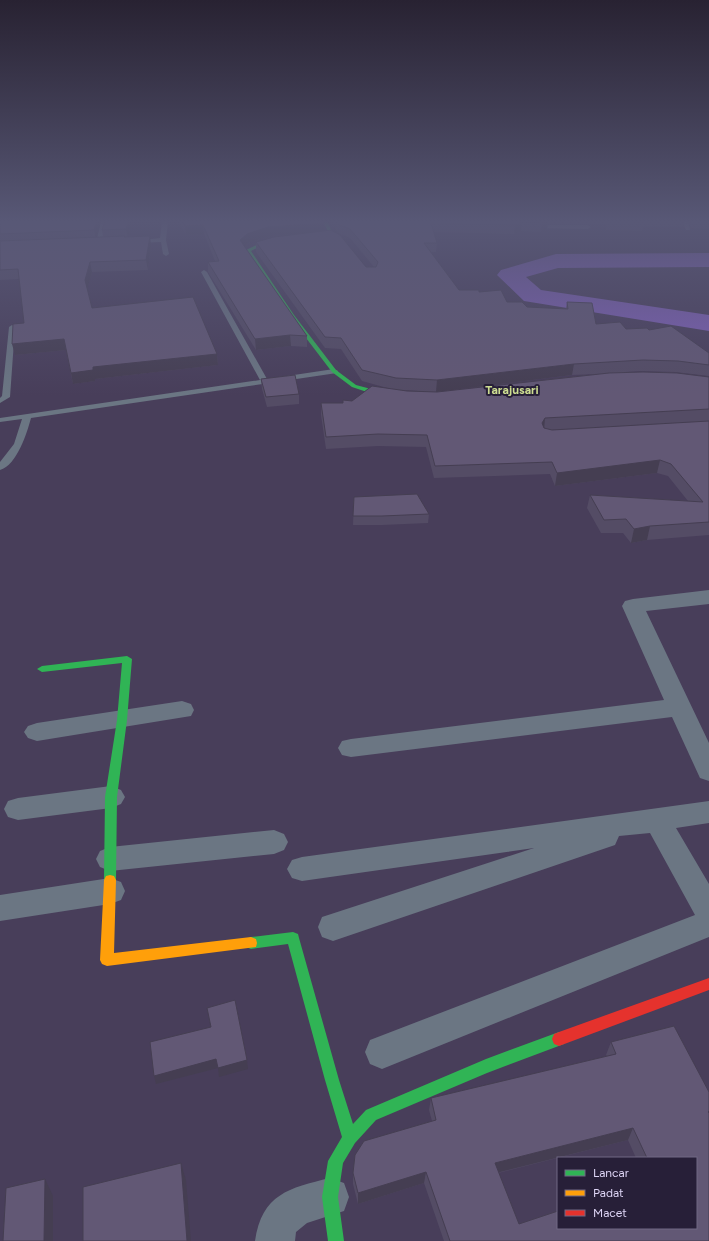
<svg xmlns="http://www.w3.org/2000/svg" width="709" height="1241" font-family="Figtree,sans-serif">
<rect width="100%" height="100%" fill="#483e5a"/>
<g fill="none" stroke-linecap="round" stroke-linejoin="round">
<!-- river -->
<polygon fill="#7f60b8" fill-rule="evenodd" points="709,253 709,267 558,268 526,277 541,290 709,315 709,331 524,301 497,275 501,270 556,254"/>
<!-- lane -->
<g fill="#6b7683" fill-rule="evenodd">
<polygon points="101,221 107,221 102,243 99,245 96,243"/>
<polygon points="162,221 168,221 166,240 169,254 166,256 163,254 161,242 137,243 134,241 160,238"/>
<polygon points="682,221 688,221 690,230 686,230"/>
<polygon points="532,225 588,225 591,227 588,229 534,228"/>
<path d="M 204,270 L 207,272 L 267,379 L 334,369 L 338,371 L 337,373 L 31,418 C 27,433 17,465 0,470 L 0,462 L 14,444 L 22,419 L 0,422 L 0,418 L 260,380 L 201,272 Z"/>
<polygon points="12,325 15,327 10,397 0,403 0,398 2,396 9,327"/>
</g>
<!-- street -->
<g fill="#6b7683" fill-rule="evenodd">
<polygon points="709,590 709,604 646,611 709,743 709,781 700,778 672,717 351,757 342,755 338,748 342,741 351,739 664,700 622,606 625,601 633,599"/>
<polygon points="182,701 191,704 194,710 191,716 37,741 28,738 24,732 28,726 37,723"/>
<polygon points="111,786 121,790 125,797 121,804 111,808 18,820 8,817 4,809 8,801 18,798"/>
<polygon points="709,801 709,823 676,828 709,884 709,937 382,1069 370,1064 365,1052 370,1040 695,915 650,833 619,836 615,845 333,941 322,937 318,927 322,917 534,848 302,881 292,878 287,869 292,860 302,857"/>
<polygon points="274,830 284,834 288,842 284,850 274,854 110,871 100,867 96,859 100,851 110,847"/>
<polygon points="110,878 121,882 125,891 121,900 110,904 0,921 0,895"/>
<path d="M 330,1178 L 344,1183 L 349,1197 L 344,1211 L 307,1223 L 296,1232 L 295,1241 L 255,1241 C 262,1194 289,1188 330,1178 Z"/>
</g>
<!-- fast -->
<g fill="#30b455" fill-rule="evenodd">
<polygon points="323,221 327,221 334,236 264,244 251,251 294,315 336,370 356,385 371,389 397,394 397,396 370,393 352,387 332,372 290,317 246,250 263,242 329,234"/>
<polygon points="127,656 132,659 127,720 117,797 116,880 114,884 110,885 106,884 104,880 105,797 117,720 122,663 42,672 37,669 42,666"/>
<polygon points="293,932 298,934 299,938 339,1080 353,1124 366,1110 486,1059 559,1032 564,1034 566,1039 564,1044 487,1073 376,1120 355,1143 343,1163 338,1197 344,1241 328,1241 322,1197 328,1161 342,1137 325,1080 288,944 251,949 246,947 245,943 246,939 251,937"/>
</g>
<!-- slow -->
<polygon fill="#ff9f0a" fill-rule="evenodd" points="110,875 114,876 116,880 114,953 251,937 256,939 257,943 256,947 107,966 102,964 100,960 104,880 106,876"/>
<!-- jam -->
<polygon fill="#e5322d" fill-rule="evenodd" points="709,978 709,990 559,1046 554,1044 552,1039 554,1034 559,1032"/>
</g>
<!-- wall -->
<g fill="#544c65" fill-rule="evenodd">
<polygon points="0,221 101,221 96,237 103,237 102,230 105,221 132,221 128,237 151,246 148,270 92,272 87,289 92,308 217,354 218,365 95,379 95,381 73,384 66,350 15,355 24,323 19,279 0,280"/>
<path d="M 178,221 L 323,221 L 324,231 L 366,267 L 374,267 L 350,238 L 338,233 L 331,221 L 684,221 L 683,227 L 643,226 L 642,231 L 606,230 L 605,224 L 548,223 L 547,229 L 541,232 L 521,231 L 514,234 L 434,232 L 437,243 L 436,252 L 431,252 L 459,290 L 479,292 L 507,302 L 527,307 L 566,309 L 567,302 L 596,324 L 626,329 L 649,330 L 709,365 L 709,376 L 675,372 L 641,371 L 626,372 L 709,377 L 709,421 L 552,430 L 709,421 L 709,535 L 647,540 L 631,543 L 623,533 L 601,533 L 587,508 L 590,495 L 688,501 L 668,476 L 657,473 L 555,486 L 550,474 L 434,478 L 426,447 L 378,446 L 326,449 L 321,415 L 321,403 L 343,403 L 352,401 L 391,389 L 362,381 L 341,349 L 325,348 L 256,252 L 256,242 L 301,234 L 269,236 L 248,243 L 244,247 L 307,336 L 307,347 L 291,346 L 256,350 L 208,272 L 208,262 L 215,261 L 204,234 L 186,235 ZM 597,374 L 437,392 L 407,391 L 401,390 L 436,392 L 572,375 Z"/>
<polygon points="689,221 709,221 709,229 691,228"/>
<polygon points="261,379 299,394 299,404 267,407 262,389"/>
<polygon points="354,497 429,514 428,523 382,525 353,525"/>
<path d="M 674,1026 L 709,1092 L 709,1241 L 444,1241 L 424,1183 L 358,1204 L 353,1184 L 353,1173 L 355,1155 L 364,1141 L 432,1121 L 429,1110 L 431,1098 L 607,1056 L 606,1055 L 611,1042 ZM 628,1140 L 636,1158 L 696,1158 L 696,1228 L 558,1228 L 558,1211 L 519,1224 L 498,1173 Z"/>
</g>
<!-- shaded-wall -->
<g fill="#453e52">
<polygon points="97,221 101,221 96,240 94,230"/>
<polygon points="128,221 132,221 128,238 126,229"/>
<polygon points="546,221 548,221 547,229 541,232 542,223"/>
<polygon points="522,222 521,231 514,234 515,225"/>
<polygon points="324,223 324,232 269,236 248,243 241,250 240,240 247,234 268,227"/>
<polygon points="203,225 204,234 186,235 185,226"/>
<polygon points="150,236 151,246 148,270 146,260"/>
<polygon points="90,262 92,272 87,290 85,280"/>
<polygon points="290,335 291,346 256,350 255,339"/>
<polygon points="64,339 66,350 15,355 12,344"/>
<polygon points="217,354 218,365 95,379 95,381 73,384 71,373 93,367"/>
<polygon points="574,364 572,375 436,392 437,380"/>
<polygon points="545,418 544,431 542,423"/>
<polygon points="660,460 657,473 555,486 557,473"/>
<polygon points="650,526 647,540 631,543 634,529"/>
<polygon points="216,1059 218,1068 156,1084 154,1076"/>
<polygon points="247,1060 248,1069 219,1077 218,1068"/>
<polygon points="633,1128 628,1140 492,1174 495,1163"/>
<polygon points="181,1163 186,1180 191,1241 187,1241"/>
<polygon points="426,1172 424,1183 358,1204 358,1193"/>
<polygon points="45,1179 53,1196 53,1241 44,1241"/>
</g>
<!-- building -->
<g fill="#625875" stroke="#453e52" fill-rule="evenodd">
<polygon points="0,221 97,221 94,230 0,234"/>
<polygon points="105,221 128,221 126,229 102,230"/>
<polygon points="182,221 323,221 324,223 268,227 247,234 240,240 307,336 290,335 255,339 208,262 219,261 203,225 185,226"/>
<polygon points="336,221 546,221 542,223 522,222 515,225 431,223 437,243 424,243 459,290 479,290 479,292 501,290 507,302 522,302 527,307 568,309 567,302 592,303 596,324 620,322 626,329 647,328 649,330 671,326 709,353 709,365 678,361 643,360 574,364 437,380 396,378 362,370 341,338 325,337 256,242 274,237 331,230 340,235 366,267 376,267 378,262 350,229 337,224"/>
<polygon points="615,221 644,221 644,222"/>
<polygon points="125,236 124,237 150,236 146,260 90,262 85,280 92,308 193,297 217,354 93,367 93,370 71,373 64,339 12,344 13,324 24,323 18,269 0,270 0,241"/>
<polygon points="643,372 677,373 709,377 709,409 545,418 542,423 544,428 552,430 709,421 709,522 650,526 634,529 626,519 604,520 590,495 703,502 671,464 660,460 557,473 552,462 435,466 427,435 378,434 326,437 321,403 343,403 343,400 352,401 372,386 407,391 437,392 609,373"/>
<polygon points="295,375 299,394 266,397 261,379"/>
<polygon points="417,494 429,514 382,516 353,516 354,497"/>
<polygon points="235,1000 247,1060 218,1068 216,1059 154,1076 150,1042 211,1027 207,1008"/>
<path d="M 674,1026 L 709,1092 L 709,1111 L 708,1112 L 709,1113 L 709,1241 L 450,1241 L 426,1172 L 358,1193 L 353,1173 L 355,1155 L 364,1141 L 436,1120 L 431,1098 L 616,1054 L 611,1042 ZM 633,1128 L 647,1158 L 696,1158 L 696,1228 L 558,1228 L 558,1211 L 519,1224 L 495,1163 Z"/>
<polygon points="181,1163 187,1241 83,1241 83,1187"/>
<polygon points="45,1179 44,1241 3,1241 6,1188"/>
</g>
<!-- sky -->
<linearGradient id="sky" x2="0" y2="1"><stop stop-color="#282232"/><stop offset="0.56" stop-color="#585876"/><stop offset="1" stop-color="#585876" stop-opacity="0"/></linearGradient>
<rect width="709" height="395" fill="url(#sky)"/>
<g text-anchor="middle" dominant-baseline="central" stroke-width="4" stroke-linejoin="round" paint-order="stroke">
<!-- far-quarter labels -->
<g font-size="12" font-weight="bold" fill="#cddd91" stroke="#271f38">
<text x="512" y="390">Tarajusari</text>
</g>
</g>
<!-- legend -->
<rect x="557" y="1157" width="140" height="72" fill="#271f38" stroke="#706884"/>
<rect x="565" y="1170" width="20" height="6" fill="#30b455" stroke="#706884"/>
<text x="593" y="1177" font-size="12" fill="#ded5f6">Lancar</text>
<rect x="565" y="1190" width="20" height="6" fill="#ff9f0a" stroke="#706884"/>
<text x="593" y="1197" font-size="12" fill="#ded5f6">Padat</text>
<rect x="565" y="1210" width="20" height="6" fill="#e5322d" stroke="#706884"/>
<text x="593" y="1217" font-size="12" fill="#ded5f6">Macet</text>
</svg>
